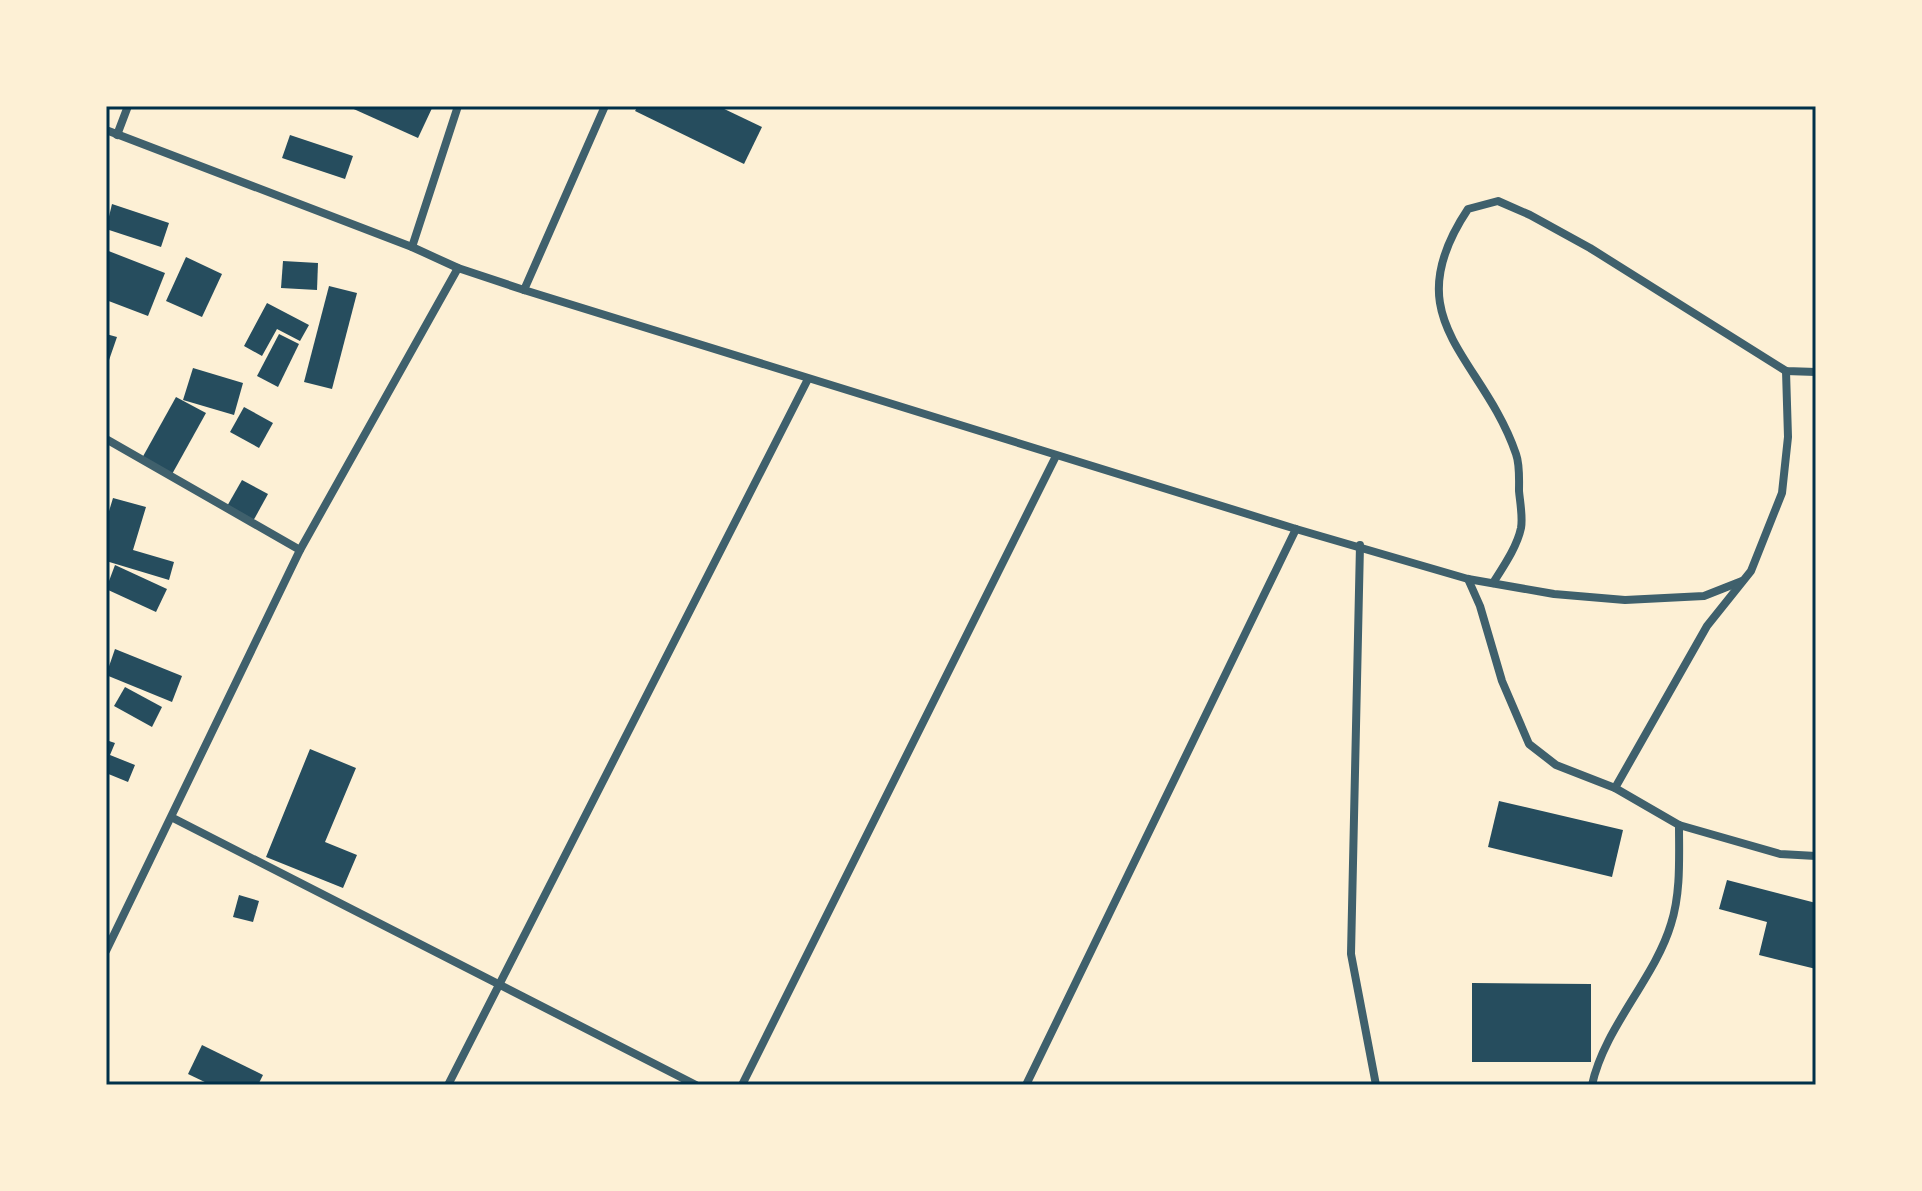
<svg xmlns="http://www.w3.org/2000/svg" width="1922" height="1191" font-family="'PT Sans',sans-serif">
<rect width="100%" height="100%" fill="#fdf0d5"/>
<!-- building -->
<g fill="#264d5e">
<polygon points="347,106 433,106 418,138"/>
<polygon points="638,106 718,106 762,127 744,164 635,111"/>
<polygon points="290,135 353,156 345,179 282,158"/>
<polygon points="112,204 169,223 161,247 106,229"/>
<polygon points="106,250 165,273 148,316 106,300"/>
<polygon points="186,257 222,274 202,317 166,301"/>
<polygon points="283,261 318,263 317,290 281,288"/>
<polygon points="329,286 357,293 332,389 304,382"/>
<polygon points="267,303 309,325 300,341 277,329 262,356 244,346"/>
<polygon points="106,334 117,337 108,363 106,362"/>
<polygon points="279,334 299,344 278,387 257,376"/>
<polygon points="193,368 243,383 234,415 183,400"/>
<polygon points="176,397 206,413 171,476 141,460"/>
<polygon points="244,407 273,423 259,448 230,432"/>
<polygon points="242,480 268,494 252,523 226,508"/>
<polygon points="113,498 146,507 133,550 174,562 169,580 106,561 106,521"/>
<polygon points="115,565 167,589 156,612 106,589"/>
<polygon points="115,649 182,676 172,702 106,675"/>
<polygon points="125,687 162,707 152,727 114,706"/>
<polygon points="106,740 115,743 110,755 135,765 128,782 106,773"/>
<polygon points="310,749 356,768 325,842 357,855 343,888 266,857"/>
<polygon points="1499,801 1623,830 1612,877 1488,847"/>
<polygon points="1727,880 1816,903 1816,969 1759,955 1767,922 1719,909"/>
<polygon points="239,895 259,901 253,922 233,917"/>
<polygon points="1472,983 1591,984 1591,1062 1472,1062"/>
<polygon points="202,1045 263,1075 258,1085 211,1085 188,1074"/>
</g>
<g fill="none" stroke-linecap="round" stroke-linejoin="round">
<!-- minor -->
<g stroke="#3f606c" stroke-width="8">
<polyline points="106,130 412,247 458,268 524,290 1296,529 1468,579 1554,594 1625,600 1704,596 1742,581"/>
<polyline points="117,135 128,106"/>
<polyline points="412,247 458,106"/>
<polyline points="524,290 605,106"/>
<polyline points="106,439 300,550"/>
<polyline points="1360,545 1351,954 1376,1085"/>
<polyline points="1468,579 1480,606 1502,681 1529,744 1556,765 1615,788 1679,825 1780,854 1816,856"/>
<path d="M 1493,583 C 1503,567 1517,547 1521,528 C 1523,517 1520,502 1519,491 C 1519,480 1520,465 1516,454 C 1482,355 1393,321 1468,209 L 1498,201 L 1530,215 L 1590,248 L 1786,371 L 1816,372"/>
<polyline points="1615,788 1707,626 1751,571 1782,493 1788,437 1786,371"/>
<polyline points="173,818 696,1085"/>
<polyline points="106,951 300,550 458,268"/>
<polyline points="448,1085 808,379"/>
<polyline points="742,1085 1056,456"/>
<polyline points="1026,1085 1296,529"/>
<path d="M 1592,1085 C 1604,1028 1655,978 1671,924 C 1681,893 1679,857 1679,825"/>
</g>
</g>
<!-- border -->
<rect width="1922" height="1191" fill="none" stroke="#fdf0d5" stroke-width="216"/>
<rect x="108" y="108" width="1706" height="975" fill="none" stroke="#003049" stroke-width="3"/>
</svg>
